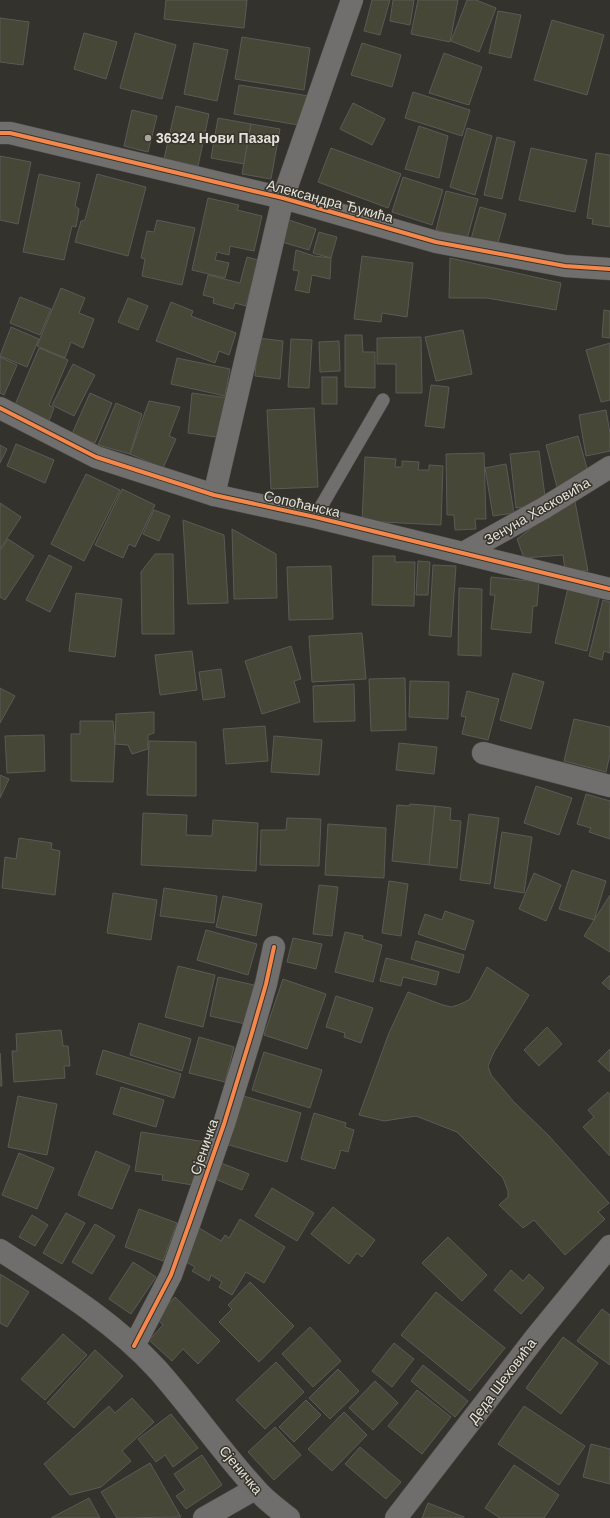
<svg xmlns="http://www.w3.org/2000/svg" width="610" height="1518" font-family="Helvetica,sans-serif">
<rect width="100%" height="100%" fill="#33322d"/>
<!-- building -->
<g fill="#464737" stroke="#5b5a56">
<polygon points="166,0 247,0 244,28 164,19"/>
<polygon points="372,0 390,0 380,35 364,31"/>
<polygon points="393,0 414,0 410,25 390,21"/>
<polygon points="418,0 458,0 450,42 411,34"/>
<polygon points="467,0 476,0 496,8 479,52 451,41"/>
<polygon points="498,11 521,15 511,58 489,53"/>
<polygon points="0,18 29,22 23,65 0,62"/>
<polygon points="552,20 604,35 587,95 534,80"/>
<polygon points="84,33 117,42 106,79 74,69"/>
<polygon points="135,33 176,45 162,99 120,88"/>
<polygon points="242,37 310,48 304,90 235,79"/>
<polygon points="194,43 228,50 217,101 184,94"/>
<polygon points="362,43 401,55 392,87 351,75"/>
<polygon points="444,53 482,67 469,105 429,93"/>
<polygon points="239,85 309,96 304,126 234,114"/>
<polygon points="413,92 470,110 462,136 405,118"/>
<polygon points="353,103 385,119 372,145 340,129"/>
<polygon points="176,106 209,114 198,166 164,159"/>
<polygon points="132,110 157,116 148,152 124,146"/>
<polygon points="218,118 251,124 244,164 211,158"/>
<polygon points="251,124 280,129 271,179 242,174"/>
<polygon points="419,126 448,136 439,178 405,169"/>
<polygon points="467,128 492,136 475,195 450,187"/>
<polygon points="497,137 515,142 502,199 484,195"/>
<polygon points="331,148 401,174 388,208 318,182"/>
<polygon points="531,148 587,160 575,212 519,200"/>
<polygon points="596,153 610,155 610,227 592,224 593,219 587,218"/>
<polygon points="0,156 31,162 18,224 0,220"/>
<polygon points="39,174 80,183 75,206 79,209 76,227 72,226 64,260 23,252"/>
<polygon points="97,174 146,187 128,256 75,242 81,221 85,220"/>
<polygon points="403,177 443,190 432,225 392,212"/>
<polygon points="446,191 478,199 467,239 436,230"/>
<polygon points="208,198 239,205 237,210 262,216 254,251 230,246 229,255 217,252 215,260 229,263 225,278 192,270"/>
<polygon points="480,207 506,214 497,246 471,239"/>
<polygon points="157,220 195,228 182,285 142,276 145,259 141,258 147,231 154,232"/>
<polygon points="289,220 316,229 309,250 282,242"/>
<polygon points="319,232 337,237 331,258 313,253"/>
<polygon points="296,250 314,256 331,258 330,279 312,275 309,293 295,290 299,271 293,270"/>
<polygon points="362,256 413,263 407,317 382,313 381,322 354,319"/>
<polygon points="247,257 258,260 246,306 235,303 233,309 213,303 214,298 203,295 208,275 240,283"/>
<polygon points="450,258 561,283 556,310 487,298 449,298"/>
<polygon points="61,288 85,298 79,313 94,319 83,348 71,342 65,358 37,346"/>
<polygon points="20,297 51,309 40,335 10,323"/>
<polygon points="128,298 148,306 138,330 118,322"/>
<polygon points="171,302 193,311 191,316 236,333 229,355 219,351 215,363 156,341"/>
<polygon points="604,310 610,311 610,338 602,337"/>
<polygon points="11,327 39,339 27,367 0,356"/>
<polygon points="463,330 472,374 436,381 425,337"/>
<polygon points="345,335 362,335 363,352 375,352 375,388 345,387"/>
<polygon points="421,337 422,393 396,393 396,364 377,364 377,338"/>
<polygon points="258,338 283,341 280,379 255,376"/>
<polygon points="291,339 312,340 309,388 288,387"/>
<polygon points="339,341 340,371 320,372 319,342"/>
<polygon points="610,343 610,400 601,402 586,350"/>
<polygon points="39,348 68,360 49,405 54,408 49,421 14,407"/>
<polygon points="0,357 17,365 4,395 0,393"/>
<polygon points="177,358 230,369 225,396 171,384"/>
<polygon points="73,364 95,375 74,416 52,405"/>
<rect x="322" y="377" width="15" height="27"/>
<polygon points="431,385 449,387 444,428 425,426"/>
<polygon points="90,393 112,403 95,443 72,434"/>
<polygon points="192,393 228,398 223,438 188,433"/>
<polygon points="149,401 180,407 169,436 176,439 163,468 130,454"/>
<polygon points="116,403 142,414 130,454 98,445"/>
<polygon points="314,408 318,487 271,489 267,410"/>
<polygon points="606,410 610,433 610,451 586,456 579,415"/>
<polygon points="578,436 590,479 557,487 546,445"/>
<polygon points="16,444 54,460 45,483 7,466"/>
<polygon points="0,445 7,449 0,463"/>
<polygon points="539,451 546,504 516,508 510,454"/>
<polygon points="484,453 486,519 475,519 476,529 455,530 454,515 447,515 446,454"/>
<polygon points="365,457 396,459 395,467 402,467 402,461 419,462 418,470 429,470 429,465 443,466 441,525 362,521"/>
<polygon points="506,464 514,513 493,516 485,468"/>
<polygon points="86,474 120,490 84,561 51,544"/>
<polygon points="122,489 155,505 135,547 129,544 123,558 95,545"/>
<polygon points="574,496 588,571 565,570 563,555 524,558 517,539"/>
<polygon points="0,503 21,517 0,549"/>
<polygon points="154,510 170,516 159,541 143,534"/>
<polygon points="183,520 224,535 228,603 188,604"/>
<polygon points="232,529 276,554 277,598 234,599"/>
<polygon points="8,539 34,556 5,600 0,597 0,551"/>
<polygon points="155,554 173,554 174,634 142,634 141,572"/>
<polygon points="49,555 72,567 50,612 26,600"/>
<polygon points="373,556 395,556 395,562 415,562 414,606 372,605"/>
<polygon points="418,561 430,562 428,595 416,595"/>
<polygon points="433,565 456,566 451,637 429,635"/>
<polygon points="331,566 333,619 289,620 287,567"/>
<polygon points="491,577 539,582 537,606 533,606 531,633 491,629 495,595 490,595"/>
<polygon points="459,588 482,589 481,656 458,655"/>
<polygon points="568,588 600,595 587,651 555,643"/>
<polygon points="76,593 122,599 115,657 69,651"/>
<polygon points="603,600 610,602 610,653 604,651 602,660 589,656"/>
<polygon points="362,633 366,679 312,682 309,636"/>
<polygon points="291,646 301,679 294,681 300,702 262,714 245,661"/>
<polygon points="192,651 197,690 160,695 155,655"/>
<polygon points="221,669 225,697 203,700 199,672"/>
<polygon points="513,673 544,682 531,729 500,720"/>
<polygon points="405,678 406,730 371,731 369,679"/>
<polygon points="410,681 449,682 448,719 409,717"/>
<polygon points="354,684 355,721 314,722 313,686"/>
<polygon points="0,688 15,696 0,723"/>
<polygon points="467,691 499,699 488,740 462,734 466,717 461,716"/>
<polygon points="154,712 154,733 148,735 148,749 132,754 128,745 115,744 116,714"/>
<polygon points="574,719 610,727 610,754 606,772 564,761"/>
<polygon points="80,721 113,721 115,744 113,782 71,781 71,734 80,734"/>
<polygon points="265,726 268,761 226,764 223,729"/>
<polygon points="44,735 45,771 7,773 5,736"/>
<polygon points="274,736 322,740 319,775 271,772"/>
<polygon points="149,741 196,742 196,796 147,795"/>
<polygon points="399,743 437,747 434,774 396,770"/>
<polygon points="0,775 9,779 0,798"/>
<polygon points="536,786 572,798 559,835 524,823"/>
<polygon points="586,794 610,801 610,839 589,832 591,828 577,824"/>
<polygon points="410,804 435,806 429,865 392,861 397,805 409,806"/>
<polygon points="435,806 451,808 450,820 461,821 457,868 429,865"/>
<polygon points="143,813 187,815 186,835 212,836 213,820 258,823 256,871 141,865"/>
<polygon points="469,814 499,818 490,884 460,880"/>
<polygon points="287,818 321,819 319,866 260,865 261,830 286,830"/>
<polygon points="328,824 386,828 384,878 325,875"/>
<polygon points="502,832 532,837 524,893 494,888"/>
<polygon points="19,838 52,843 51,849 60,851 55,895 2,888 5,857 16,859"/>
<polygon points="572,870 606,881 594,920 559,909"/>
<polygon points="534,873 561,885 546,921 519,909"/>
<polygon points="389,881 408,884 401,936 382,933"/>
<polygon points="319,885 338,887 332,936 313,934"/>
<polygon points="164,888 217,896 214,923 160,916"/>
<polygon points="113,893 157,900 151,940 107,933"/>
<polygon points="610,895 610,952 584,936"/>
<polygon points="223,896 262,904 256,936 216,927"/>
<polygon points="445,911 474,921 465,950 418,934 425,914 442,920"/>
<polygon points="206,930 257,944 248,975 197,960"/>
<polygon points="345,932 363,936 362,939 382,945 373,982 335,972"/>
<polygon points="293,938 322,944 316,969 287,962"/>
<polygon points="416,941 464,955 459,973 411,959"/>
<polygon points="386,958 439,972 436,985 403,977 401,986 380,981"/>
<polygon points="178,966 215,975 203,1027 165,1017"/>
<polygon points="487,967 529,995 494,1052 488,1066 491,1075 514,1102 549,1136 609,1203 598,1212 605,1219 565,1255 534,1220 523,1228 499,1205 508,1197 508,1191 503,1178 457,1132 416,1116 384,1121 359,1115 389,1033 408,992 443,1005 451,1007 458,1005 465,1002 470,999"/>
<polygon points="610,975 610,990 602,983"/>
<polygon points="218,977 254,985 245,1024 210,1016"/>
<polygon points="283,979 326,994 307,1049 264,1035"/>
<polygon points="336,996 373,1008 361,1043 344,1037 345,1033 326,1027"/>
<polygon points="139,1023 191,1039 182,1071 130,1055"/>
<polygon points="547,1027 562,1044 539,1066 524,1050"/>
<polygon points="61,1030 63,1046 68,1046 70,1066 64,1066 65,1078 14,1082 12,1051 17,1051 16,1034"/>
<polygon points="199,1037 234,1047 225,1082 189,1073"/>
<polygon points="610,1049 610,1072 598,1061"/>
<polygon points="103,1050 181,1074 174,1098 96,1074"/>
<polygon points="264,1052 322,1070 310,1108 252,1090"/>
<polygon points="0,1053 2,1086 0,1086"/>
<polygon points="121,1087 164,1100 156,1127 113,1114"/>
<polygon points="608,1092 610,1095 610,1156 583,1127 594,1117 588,1110"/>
<polygon points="240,1095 301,1113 287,1162 226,1144"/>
<polygon points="18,1096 57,1104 47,1155 8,1147"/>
<polygon points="314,1113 346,1123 345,1127 354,1130 348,1152 341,1150 335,1169 301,1159"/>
<polygon points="141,1132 206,1142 199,1186 162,1180 163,1175 135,1171"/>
<polygon points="96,1151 130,1166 112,1209 78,1195"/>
<polygon points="19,1153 54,1168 37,1209 2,1195"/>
<polygon points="221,1163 249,1174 242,1190 215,1179"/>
<polygon points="272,1188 314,1213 297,1241 255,1216"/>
<polygon points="333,1207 375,1240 362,1257 357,1253 349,1264 311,1234"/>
<polygon points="139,1209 177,1223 163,1261 125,1247"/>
<polygon points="66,1213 85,1223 62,1264 43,1253"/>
<polygon points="32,1215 48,1225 35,1246 19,1237"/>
<polygon points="240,1219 285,1247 264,1283 246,1272 232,1295 219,1287 222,1282 211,1275 209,1281 192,1271 195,1267 181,1259 199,1228 221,1241 225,1235 229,1238"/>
<polygon points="95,1224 115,1236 92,1274 72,1262"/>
<polygon points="448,1237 487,1275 462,1301 422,1263"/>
<polygon points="133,1262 156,1277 131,1314 109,1299"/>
<polygon points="511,1270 523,1281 529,1274 544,1288 521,1314 494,1290"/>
<polygon points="0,1274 29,1292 7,1327 0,1323"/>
<polygon points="250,1282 294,1326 259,1362 219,1322 232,1309 228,1305"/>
<polygon points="436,1292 505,1348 470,1391 401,1335"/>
<polygon points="175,1297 220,1341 198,1364 183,1349 172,1361 149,1340 163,1325 156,1318"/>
<polygon points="602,1309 610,1315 610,1365 577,1341"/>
<polygon points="310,1327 341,1361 313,1387 282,1354"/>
<polygon points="63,1334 87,1355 45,1400 21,1379"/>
<polygon points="563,1337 598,1363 561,1414 526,1388"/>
<polygon points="394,1343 414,1359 392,1387 372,1371"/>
<polygon points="95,1350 123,1376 74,1428 47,1403"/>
<polygon points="276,1362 304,1392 265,1429 236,1400"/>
<polygon points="423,1365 468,1401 455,1417 411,1381"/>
<polygon points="338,1369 359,1391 330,1419 309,1398"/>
<polygon points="375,1381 398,1403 373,1430 349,1408"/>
<polygon points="417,1390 451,1417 422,1454 388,1426"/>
<polygon points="132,1398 154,1422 122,1451 131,1461 101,1487 70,1495 44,1464 109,1406 115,1413"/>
<polygon points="306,1400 321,1415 294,1442 279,1427"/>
<polygon points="524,1406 585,1446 559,1485 498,1444"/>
<polygon points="344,1412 367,1435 332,1471 308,1449"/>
<polygon points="171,1414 198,1448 173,1467 165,1455 156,1462 138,1439"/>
<polygon points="275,1427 301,1455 274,1480 248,1452"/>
<polygon points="591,1444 610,1449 610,1484 583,1477"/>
<polygon points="360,1447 401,1482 386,1499 345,1464"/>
<polygon points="202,1455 222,1485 186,1509 176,1496 185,1490 174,1474"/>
<polygon points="150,1463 181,1517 117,1518 101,1492"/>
<polygon points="514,1465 559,1495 544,1518 500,1518 485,1508"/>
<polygon points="89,1498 100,1518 51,1518"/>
<polygon points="428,1503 464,1517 464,1518 422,1518"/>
</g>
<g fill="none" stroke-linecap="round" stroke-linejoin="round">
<!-- service casing -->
<g stroke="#4e4d4a" stroke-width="14">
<polyline id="service" points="315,517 383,400"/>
</g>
<!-- minor casing -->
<g stroke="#4e4d4a" stroke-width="23">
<g id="minor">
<polyline points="0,133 10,133 283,198 436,242 565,266 610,269"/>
<polyline points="0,408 96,457 214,495 315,517 610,589"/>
<polyline points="214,495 283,198 352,0"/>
<polyline points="463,553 544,508 610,467"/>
<polyline points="483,753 610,786"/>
<polyline points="134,1346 171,1275 191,1219 224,1124 251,1036 266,984 274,947"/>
<polyline points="204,1518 255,1489"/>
</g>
</g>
<!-- primary casing -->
<g stroke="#4e4d4a" stroke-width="23">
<g id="primary">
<path d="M 0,1250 C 55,1286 112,1320 157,1369 C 191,1407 220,1450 255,1488 C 265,1500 278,1509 289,1518"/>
<polyline points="396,1518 535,1338 610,1246"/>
</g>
</g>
<!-- service -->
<use href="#service" stroke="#706f6d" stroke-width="13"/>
<!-- minor -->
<use href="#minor" stroke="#706f6d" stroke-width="22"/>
<!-- primary -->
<use href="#primary" stroke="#706e6c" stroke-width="22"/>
<!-- cycleway casing -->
<g stroke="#36342a" stroke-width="6">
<g id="cycleway">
<polyline points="0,133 10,133 283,198 436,242 565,266 610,269"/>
<polyline points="0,408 96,457 214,495 315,517 610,589"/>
<polyline points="134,1346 171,1275 191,1219 224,1124 251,1036 266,984 274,947"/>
</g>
</g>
<!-- cycleway -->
<use href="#cycleway" stroke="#f5874c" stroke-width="4"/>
</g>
<!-- markers -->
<circle fill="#a6a59f" stroke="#36342a" stroke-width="1.5" cx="148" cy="138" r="4"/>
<g text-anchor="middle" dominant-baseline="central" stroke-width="3" stroke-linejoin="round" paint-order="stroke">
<!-- poi labels -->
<g font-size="14" font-weight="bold" fill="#e4e3dd" stroke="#36342a" text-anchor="start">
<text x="156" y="138">36324 Нови Пазар</text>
</g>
<!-- street labels -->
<g font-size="14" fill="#e4e3dd" stroke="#36342a">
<text transform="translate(330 201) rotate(15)">Александра Ђукића</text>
<text transform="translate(302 504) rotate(13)">Сопоћанска</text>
<text transform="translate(537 511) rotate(-30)">Зенуна Хасковића</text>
<text transform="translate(204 1147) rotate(-71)">Сјеничка</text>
<text transform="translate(502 1381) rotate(-53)">Деда Шеховића</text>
<text transform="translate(241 1470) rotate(50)">Сјеничка</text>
</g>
</g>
</svg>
